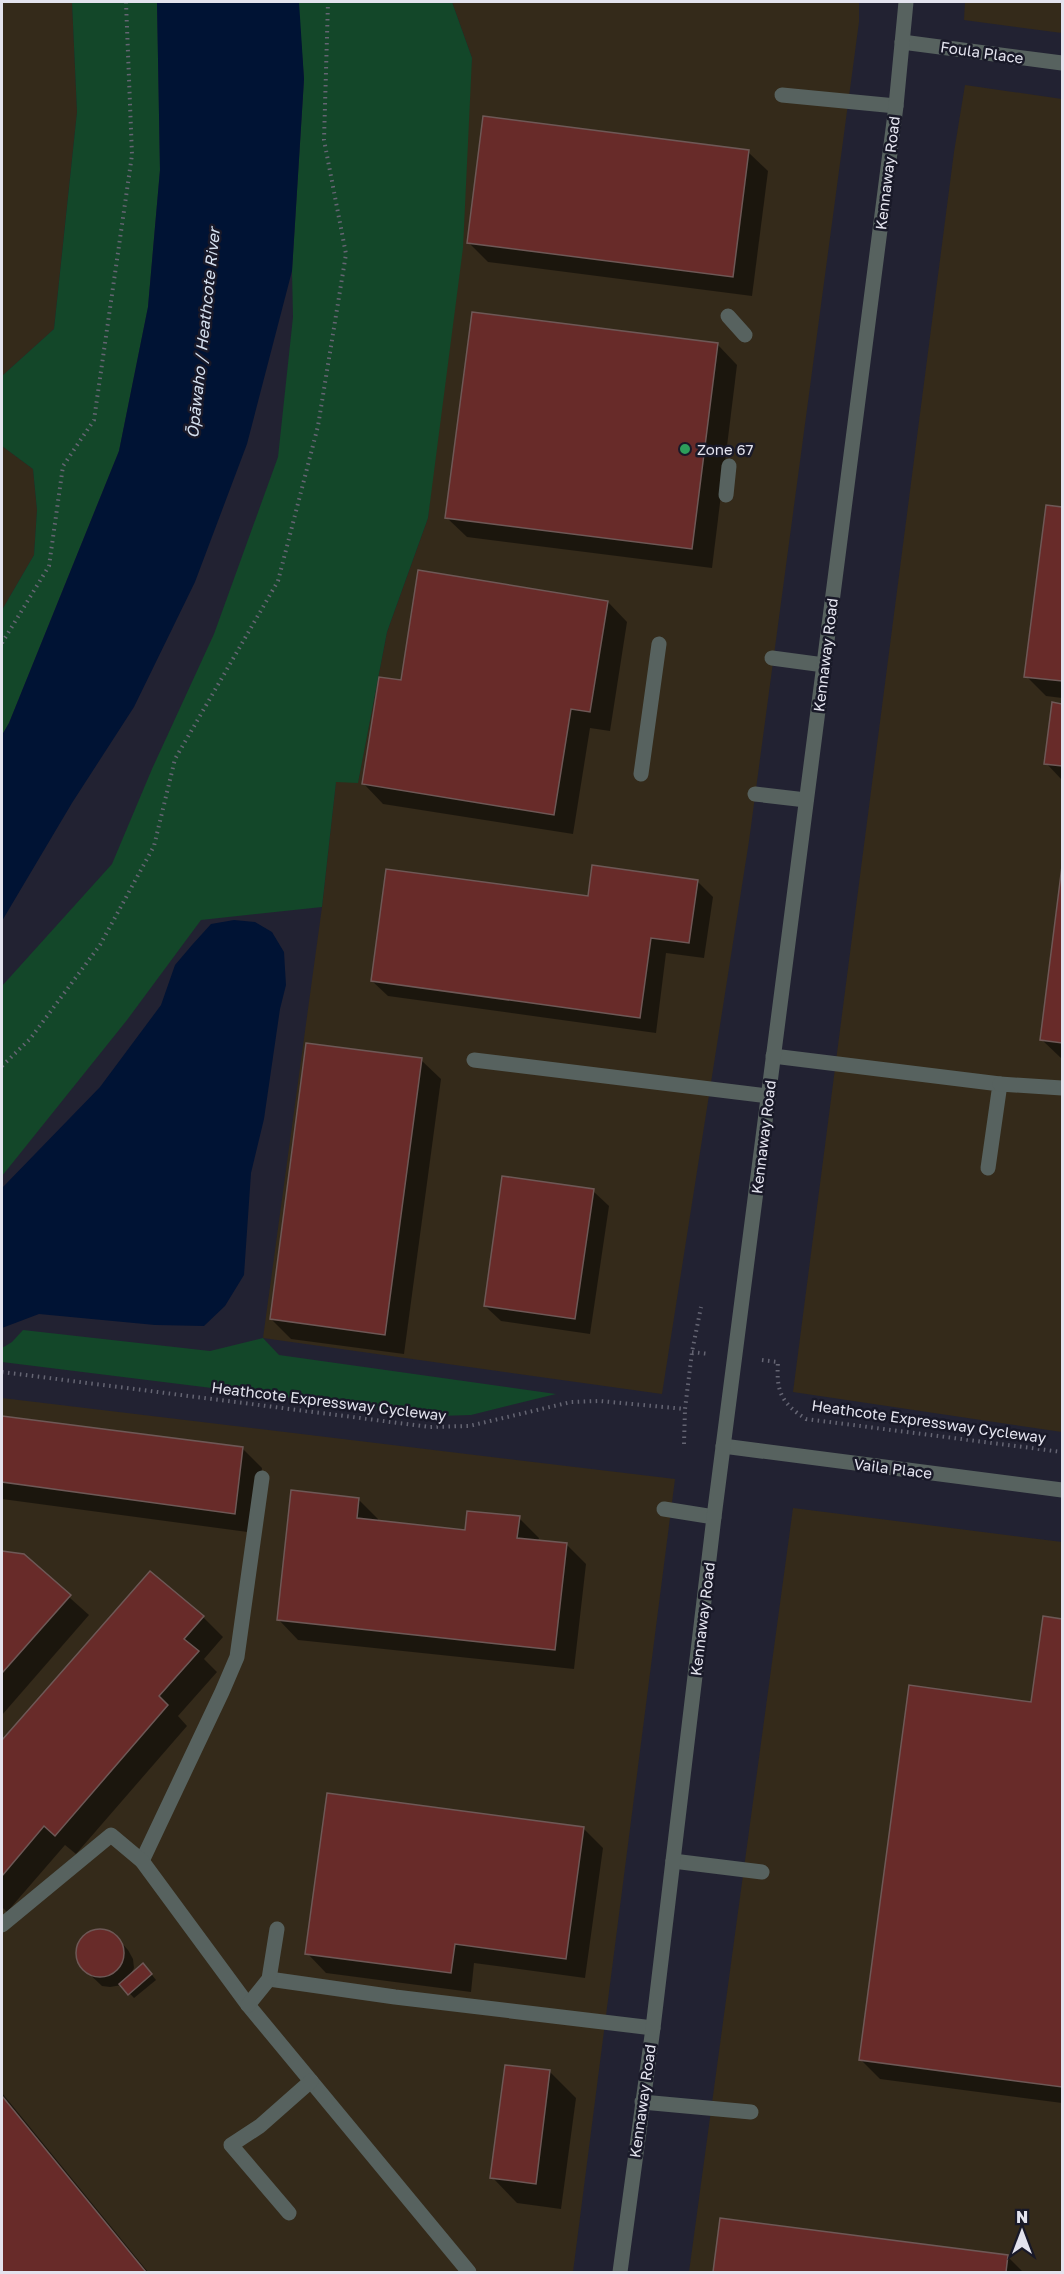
<svg xmlns="http://www.w3.org/2000/svg" width="1064" height="2274" font-family="'Golos Text',sans-serif">
<rect width="100%" height="100%" fill="#222232"/>
<!-- industrial -->
<g fill="#342a1a">
<polygon points="2,2 72,2 77,112 54,329 2,376"/>
<polygon points="452,2 859,2 859,22 749,841 662,1394 263,1338 322,907 336,781 358,782 387,632 428,518 472,58"/>
<polygon points="965,2 1062,2 1062,33 964,20"/>
<polygon points="965,85 1062,99 1062,1432 793,1392 954,152"/>
<polygon points="2,446 33,469 37,510 34,555 2,610"/>
<polygon points="2,1398 675,1479 573,2272 2,2272"/>
<polygon points="793,1508 1062,1542 1062,2272 689,2272"/>
</g>
<!-- green -->
<g fill="#134729">
<polygon points="72,2 157,2 160,170 148,307 119,451 9,723 2,735 2,610 34,555 37,510 33,469 2,446 2,376 54,329 77,112"/>
<polygon points="298,2 452,2 472,58 463,248 428,518 387,632 358,783 336,782 322,907 201,920 127,1020 2,1176 2,986 112,864 152,769 214,634 278,457 293,317 292,271 304,79"/>
<polygon points="23,1330 210,1351 263,1338 279,1355 556,1394 471,1415 438,1416 2,1362 2,1348 12,1342"/>
</g>
<!-- water -->
<g fill="#001334">
<polygon points="157,2 299,2 304,79 292,271 247,444 195,582 134,707 72,803 2,921 2,735 9,723 119,451 148,307 160,170"/>
<polygon points="234,920 255,922 272,932 284,952 286,985 280,1009 264,1119 251,1173 244,1275 225,1306 204,1326 155,1325 39,1314 2,1328 2,1188 100,1087 161,1005 175,965 192,945 211,924"/>
</g>
<!-- shadow -->
<g fill="#0007">
<polygon points="748,152 768,171 752,296 488,262 468,242"/>
<polygon points="718,345 737,365 712,568 467,537 447,518"/>
<polygon points="1047,507 1062,508 1062,698 1046,696 1026,676"/>
<polygon points="608,602 627,622 610,731 590,728 573,834 383,804 364,784"/>
<polygon points="1054,704 1062,705 1062,780 1046,763"/>
<polygon points="1062,878 1062,1059 1041,1039"/>
<polygon points="697,881 713,897 704,958 666,953 656,1033 388,996 372,981 589,898"/>
<polygon points="421,1060 441,1079 404,1354 291,1339 271,1319"/>
<polygon points="593,1191 609,1206 590,1334 501,1321 485,1306"/>
<polygon points="2,1417 242,1448 262,1468 255,1533 2,1499"/>
<polygon points="358,1499 378,1519 378,1522 466,1531 519,1518 539,1538 538,1541 566,1544 586,1564 574,1669 298,1640 279,1620"/>
<polygon points="2,1553 23,1556 89,1615 2,1715"/>
<polygon points="151,1573 203,1617 223,1637 204,1659 217,1672 178,1716 187,1726 76,1854 65,1845 7,1912 2,1907 2,1742"/>
<polygon points="1044,1618 1062,1620 1062,2103 880,2079 860,2059 1033,1704"/>
<polygon points="583,1828 603,1848 585,1978 474,1963 471,1992 326,1973 307,1953"/>
<polygon points="101,1931 117,1938 128,1950 133,1959 134,1968 129,1977 148,1970 156,1980 134,1998 122,1985 110,1987 102,1986 83,1968 78,1960 78,1950 82,1939 86,1935"/>
<polygon points="506,2066 550,2072 576,2098 561,2209 517,2203 492,2177"/>
<polygon points="2,2093 148,2272 2,2272"/>
<polygon points="721,2220 1007,2256 1023,2272 714,2272"/>
</g>
<!-- building -->
<g fill="#682b29" stroke="#6e5856" stroke-width="1.5">
<polygon points="483,116 749,150 733,277 467,243"/>
<polygon points="472,312 718,343 692,549 445,518"/>
<polygon points="1046,505 1062,507 1062,681 1024,677"/>
<polygon points="418,570 608,601 590,712 571,709 554,815 362,784 379,677 401,680"/>
<polygon points="1052,702 1062,704 1062,766 1044,764"/>
<polygon points="592,865 698,880 689,943 651,938 640,1018 371,981 386,869 588,896"/>
<polygon points="1062,866 1062,1043 1040,1040"/>
<polygon points="306,1043 422,1058 385,1335 270,1319"/>
<polygon points="502,1176 594,1189 575,1319 484,1306"/>
<polygon points="2,1416 243,1447 235,1514 2,1482"/>
<polygon points="291,1490 359,1498 357,1518 465,1530 467,1511 520,1516 517,1538 567,1543 555,1650 277,1620"/>
<polygon points="2,1551 24,1554 71,1595 2,1673"/>
<polygon points="150,1571 204,1616 184,1639 199,1651 159,1696 168,1705 55,1836 44,1826 2,1876 2,1740"/>
<polygon points="1043,1616 1062,1619 1062,2087 859,2060 909,1685 1031,1702"/>
<polygon points="327,1793 584,1827 566,1959 455,1944 451,1973 305,1954"/>
<circle cx="100" cy="1953" r="24"/>
<polygon points="143,1963 152,1974 128,1995 119,1984"/>
<polygon points="505,2065 550,2070 536,2184 490,2178"/>
<polygon points="2,2096 146,2272 2,2272"/>
<polygon points="720,2218 1008,2255 1006,2272 713,2272"/>
</g>
<g fill="none" stroke-linecap="round" stroke-linejoin="round">
<!-- path -->
<g stroke="#656573" stroke-width="4" stroke-dasharray="1.5 4.5" stroke-linecap="butt">
<polyline points="2,643 49,566 63,466 94,420 132,155 126,2"/>
<polyline points="2,1066 30,1039 100,945 154,846 175,759 278,581 318,426 346,254 324,140 328,2"/>
<polyline points="692,1352 709,1354"/>
<path d="M 762,1360 L 778,1362 C 776,1391 781,1403 806,1419 L 1062,1452"/>
<polyline points="2,1372 430,1427 469,1426 571,1402 600,1401 685,1409 692,1352 701,1307"/>
<polyline points="684,1444 685,1409"/>
</g>
<!-- service -->
<g stroke="#57625f" stroke-width="15">
<polyline points="782,95 896,106"/>
<polyline points="728,316 745,335"/>
<polyline points="726,495 729,466"/>
<polyline points="772,658 824,665"/>
<polyline points="641,774 659,644"/>
<polyline points="755,794 806,800"/>
<polyline points="773,1056 1000,1084 988,1168"/>
<polyline points="474,1060 768,1096"/>
<polyline points="1000,1084 1062,1088"/>
<polyline points="664,1509 714,1517"/>
<polyline points="142,1861 222,1692 237,1657 262,1478"/>
<polyline points="673,1861 762,1872"/>
<polyline points="2,1925 111,1835 142,1861 248,2005 469,2272"/>
<polyline points="269,1979 395,1997 653,2028"/>
<polyline points="248,2005 269,1979 277,1929"/>
<polyline points="642,2102 751,2112"/>
<polyline points="289,2213 231,2145 260,2126 311,2081"/>
</g>
<!-- minor -->
<g stroke="#57625f" stroke-width="15">
<polyline points="902,42 1062,63"/>
<polyline points="723,1446 1062,1490"/>
<polyline points="620,2272 653,2028 714,1517 896,106 906,2"/>
</g>
</g>
<!-- markers -->
<circle fill="#2e9e5b" stroke="#191928" stroke-width="2" cx="685" cy="449" r="6"/>
<g text-anchor="middle" dominant-baseline="central" stroke-width="5" stroke-linejoin="round" paint-order="stroke">
<!-- street labels -->
<g font-size="15" fill="#e3e3ee" stroke="#191928">
<text transform="translate(982 52) rotate(8)">Foula Place</text>
<text transform="translate(887 173) rotate(-83)">Kennaway Road</text>
<text transform="translate(825 655) rotate(-83)">Kennaway Road</text>
<text transform="translate(763 1137) rotate(-83)">Kennaway Road</text>
<text transform="translate(329 1401) rotate(7)">Heathcote Expressway Cycleway</text>
<text transform="translate(929 1421) rotate(8)">Heathcote Expressway Cycleway</text>
<text transform="translate(893 1468) rotate(7)">Vaila Place</text>
<text transform="translate(702 1619) rotate(-83)">Kennaway Road</text>
<text transform="translate(642 2101) rotate(-82)">Kennaway Road</text>
</g>
<!-- poi labels -->
<g font-size="15" fill="#e3e3ee" stroke="#191928" text-anchor="start">
<text x="697" y="449">Zone 67</text>
</g>
<!-- water labels -->
<g font-size="16" font-style="italic" fill="#d6e1f0" stroke="#191928">
<text transform="translate(203 333) rotate(-84)">Ōpāwaho / Heathcote River</text>
</g>
</g>
<!-- border -->
<rect width="1064" height="2274" fill="none" stroke="#e3e3ee" stroke-width="6"/>
<!-- north arrow -->
<g transform="translate(1022 2232)" stroke="#191928" stroke-width="4.5" paint-order="stroke">
<path d="M0-4.5L10 22L0 15L-10 22Z" fill="#e3e3ee"/>
<text y="-9" font-size="16" font-weight="bold" text-anchor="middle" fill="#e3e3ee">N</text>
</g>
</svg>
